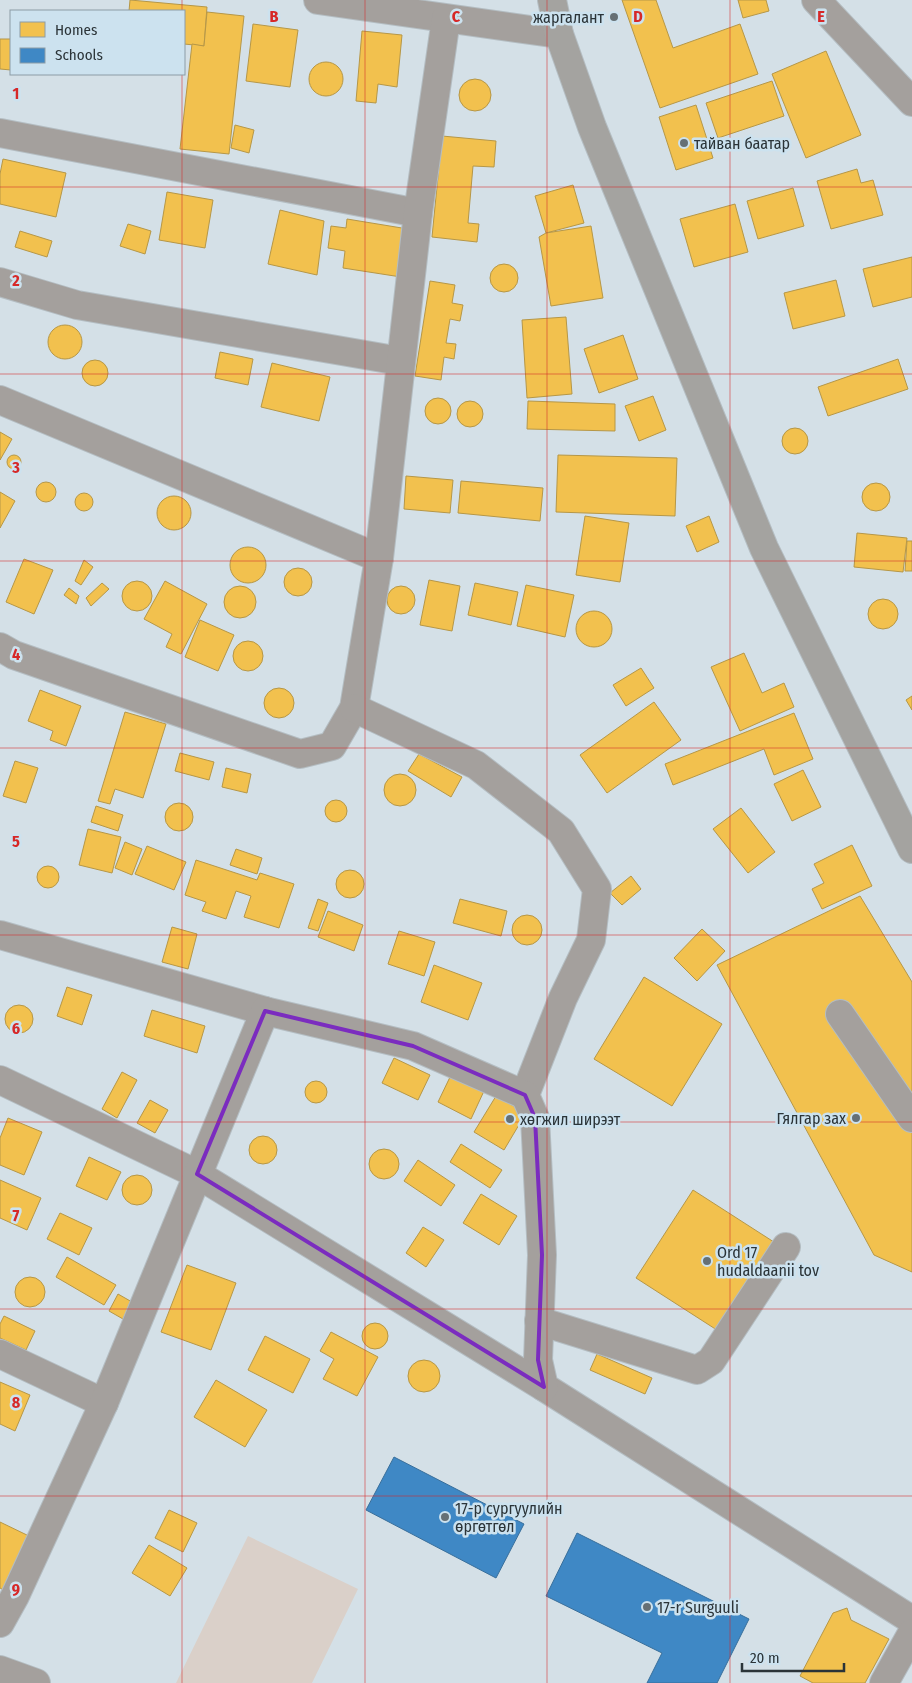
<svg xmlns="http://www.w3.org/2000/svg" width="912" height="1683" font-family="'Fira Sans Condensed',sans-serif">
<rect width="100%" height="100%" fill="#d4e0e7"/>
<!-- green -->
<polygon fill="#dad0c9" points="248,1536 358,1589 312,1683 176,1683"/>
<!-- homes -->
<g fill="#f2c14e" stroke="#b69747">
<polygon points="130,0 207,7 204,46 184,44 184,11 129,11"/>
<polygon points="622,0 656,0 673,48 740,24 758,74 660,108"/>
<polygon points="738,0 766,0 769,11 743,18"/>
<polygon points="207,12 244,16 229,154 180,149 192,44 204,46"/>
<polygon points="253,24 298,30 290,87 246,81"/>
<polygon points="362,31 402,35 397,87 378,84 376,103 356,101"/>
<polygon points="0,39 11,39 11,70 0,69"/>
<polygon points="826,51 861,135 806,158 772,74"/>
<circle cx="326" cy="79" r="17"/>
<circle cx="475" cy="95" r="16"/>
<polygon points="772,81 784,116 718,138 706,103"/>
<polygon points="696,105 713,158 676,170 659,117"/>
<polygon points="235,125 254,130 249,153 231,148"/>
<polygon points="442,136 496,141 494,167 473,166 468,223 479,224 477,242 432,237"/>
<polygon points="3,159 66,173 56,217 0,204 0,174"/>
<polygon points="857,169 861,183 873,180 883,215 831,229 817,181"/>
<polygon points="573,185 584,223 546,233 535,196"/>
<polygon points="793,188 804,226 758,239 747,201"/>
<polygon points="167,192 213,200 205,248 159,240"/>
<polygon points="735,204 748,252 694,267 680,219"/>
<polygon points="280,210 324,221 317,275 268,264"/>
<polygon points="347,219 408,229 401,277 343,268 345,251 328,248 331,226 346,228"/>
<polygon points="128,224 151,231 145,254 120,246"/>
<polygon points="591,226 603,298 551,306 539,237 546,233"/>
<polygon points="20,231 52,241 47,257 15,247"/>
<polygon points="912,257 912,297 873,307 863,269"/>
<circle cx="504" cy="278" r="14"/>
<polygon points="836,280 845,316 793,329 784,293"/>
<polygon points="430,281 455,285 452,303 463,305 460,321 450,319 446,343 456,344 454,359 444,357 441,380 415,376"/>
<polygon points="566,317 572,394 527,398 522,320"/>
<circle cx="65" cy="342" r="17"/>
<polygon points="623,335 638,379 599,393 584,349"/>
<polygon points="220,352 253,359 248,385 215,378"/>
<polygon points="898,359 908,389 828,416 818,387"/>
<circle cx="95" cy="373" r="13"/>
<polygon points="272,363 330,377 319,421 261,407"/>
<polygon points="653,396 666,430 639,441 625,406"/>
<circle cx="438" cy="411" r="13"/>
<polygon points="528,401 615,404 615,431 527,429"/>
<circle cx="470" cy="414" r="13"/>
<circle cx="795" cy="441" r="13"/>
<polygon points="0,432 12,439 0,460"/>
<circle cx="14" cy="462" r="7"/>
<polygon points="558,455 677,458 675,516 556,512"/>
<polygon points="406,476 453,480 450,513 404,509"/>
<polygon points="461,481 543,488 540,521 458,513"/>
<circle cx="46" cy="492" r="10"/>
<circle cx="876" cy="497" r="14"/>
<polygon points="0,492 15,501 0,528"/>
<circle cx="84" cy="502" r="9"/>
<circle cx="174" cy="513" r="17"/>
<polygon points="585,516 629,523 620,582 576,575"/>
<polygon points="709,516 719,542 697,552 686,526"/>
<polygon points="857,533 907,538 903,572 854,567"/>
<polygon points="907,541 912,541 912,571 905,571"/>
<circle cx="248" cy="565" r="18"/>
<polygon points="24,559 53,570 34,614 6,602"/>
<polygon points="84,560 93,567 81,585 75,581"/>
<circle cx="298" cy="582" r="14"/>
<polygon points="429,580 460,586 452,631 420,625"/>
<circle cx="137" cy="596" r="15"/>
<polygon points="165,581 207,604 181,654 166,647 172,634 144,619"/>
<polygon points="102,583 109,589 91,606 86,598"/>
<polygon points="475,583 518,592 511,625 468,615"/>
<polygon points="526,585 574,595 565,637 517,626"/>
<circle cx="240" cy="602" r="16"/>
<circle cx="401" cy="600" r="14"/>
<polygon points="69,588 79,596 76,604 64,595"/>
<circle cx="883" cy="614" r="15"/>
<circle cx="594" cy="629" r="18"/>
<polygon points="200,620 234,635 218,671 185,657"/>
<circle cx="248" cy="656" r="15"/>
<polygon points="744,653 762,693 784,683 794,707 740,731 711,667"/>
<polygon points="641,668 654,688 626,706 613,685"/>
<circle cx="279" cy="703" r="15"/>
<polygon points="40,690 81,706 66,746 50,740 53,731 28,721"/>
<polygon points="912,696 912,710 906,700"/>
<polygon points="654,702 681,740 607,793 580,755"/>
<polygon points="125,712 166,724 143,798 115,789 110,804 98,801"/>
<polygon points="794,713 813,759 774,775 764,749 673,785 665,764"/>
<polygon points="180,753 214,762 209,780 175,771"/>
<polygon points="419,754 462,777 451,797 408,771"/>
<polygon points="15,761 38,768 26,803 3,796"/>
<polygon points="226,768 251,774 247,793 222,787"/>
<polygon points="803,770 821,807 792,821 774,784"/>
<circle cx="400" cy="790" r="16"/>
<circle cx="336" cy="811" r="11"/>
<circle cx="179" cy="817" r="14"/>
<polygon points="96,806 123,815 118,831 91,822"/>
<polygon points="741,808 775,852 748,873 713,829"/>
<polygon points="88,829 121,837 112,873 79,865"/>
<polygon points="125,842 142,849 132,875 115,868"/>
<polygon points="852,845 872,886 822,909 812,889 824,883 814,864"/>
<polygon points="147,846 186,862 174,890 135,874"/>
<polygon points="236,849 262,858 257,874 230,865"/>
<polygon points="196,860 257,880 260,873 294,884 279,928 244,917 251,896 236,891 226,919 202,911 206,902 185,895"/>
<circle cx="48" cy="877" r="11"/>
<circle cx="350" cy="884" r="14"/>
<polygon points="631,876 641,889 622,905 610,893"/>
<polygon points="860,896 912,982 912,1272 874,1255 717,965"/>
<polygon points="318,899 328,903 318,931 308,928"/>
<polygon points="460,899 507,911 501,936 453,923"/>
<polygon points="328,911 363,925 354,951 318,937"/>
<circle cx="527" cy="930" r="15"/>
<polygon points="172,927 197,934 188,969 162,962"/>
<polygon points="702,929 725,951 697,981 674,958"/>
<polygon points="399,931 435,942 424,976 388,964"/>
<polygon points="434,965 482,983 468,1020 421,1002"/>
<polygon points="644,977 722,1024 672,1106 594,1059"/>
<polygon points="67,987 92,995 82,1025 57,1016"/>
<circle cx="19" cy="1019" r="14"/>
<polygon points="152,1010 205,1026 197,1053 144,1036"/>
<polygon points="394,1058 430,1075 418,1100 382,1083"/>
<polygon points="122,1072 137,1080 117,1118 102,1109"/>
<polygon points="451,1075 484,1091 471,1119 438,1102"/>
<circle cx="316" cy="1092" r="11"/>
<polygon points="496,1096 526,1113 504,1150 474,1132"/>
<polygon points="150,1100 168,1110 155,1133 137,1123"/>
<polygon points="8,1118 42,1132 24,1175 0,1165 0,1138"/>
<circle cx="263" cy="1150" r="14"/>
<polygon points="461,1144 502,1170 490,1188 450,1162"/>
<circle cx="384" cy="1164" r="15"/>
<polygon points="89,1157 121,1172 107,1200 76,1186"/>
<polygon points="418,1160 455,1185 441,1206 404,1181"/>
<circle cx="137" cy="1190" r="15"/>
<polygon points="0,1180 41,1198 27,1230 0,1218"/>
<polygon points="693,1190 777,1244 720,1332 636,1278"/>
<polygon points="481,1194 517,1216 499,1245 463,1223"/>
<polygon points="60,1213 92,1228 79,1255 47,1239"/>
<polygon points="423,1227 444,1240 426,1267 406,1253"/>
<polygon points="67,1257 116,1285 104,1305 56,1277"/>
<polygon points="187,1265 236,1283 211,1350 161,1332"/>
<circle cx="30" cy="1292" r="15"/>
<polygon points="118,1294 132,1302 123,1319 109,1311"/>
<polygon points="4,1316 35,1331 26,1350 0,1338 0,1324"/>
<circle cx="375" cy="1336" r="13"/>
<polygon points="331,1332 378,1357 357,1396 323,1379 334,1359 320,1351"/>
<polygon points="265,1336 310,1359 293,1393 248,1370"/>
<polygon points="597,1354 652,1378 645,1394 590,1370"/>
<circle cx="424" cy="1376" r="16"/>
<polygon points="216,1380 267,1410 245,1447 194,1417"/>
<polygon points="0,1382 30,1395 15,1431 0,1424"/>
<polygon points="169,1510 197,1523 183,1552 155,1538"/>
<polygon points="0,1522 31,1537 5,1591 0,1588"/>
<polygon points="149,1545 187,1568 170,1596 132,1573"/>
<polygon points="847,1608 851,1620 889,1639 865,1683 813,1683 800,1676 833,1613"/>
</g>
<!-- schools -->
<g fill="#3f88c5" stroke="#396f9b">
<polygon points="394,1457 524,1524 496,1578 366,1510"/>
<polygon points="577,1533 749,1619 717,1683 647,1683 662,1653 546,1596"/>
</g>
<g fill="none" stroke-linecap="round" stroke-linejoin="round">
<!-- minor casing -->
<g stroke="#b4bdc2" stroke-width="30">
<g id="minor">
<polyline points="318,0 559,34"/>
<polyline points="816,0 912,102"/>
<polyline points="0,133 418,213"/>
<polyline points="0,282 77,305 400,361"/>
<polyline points="0,400 379,558"/>
<polyline points="0,647 14,655 300,754 332,746 354,708 379,558 418,213 446,19"/>
<polyline points="354,708 476,765 561,831 597,889 591,940 563,998 525,1095 535,1118 542,1255 538,1360 544,1387 912,1620"/>
<polyline points="0,935 265,1011 413,1046 525,1095"/>
<polyline points="840,1014 912,1118"/>
<polyline points="0,1080 197,1174 544,1387"/>
<polyline points="539,1321 697,1370 711,1361 786,1247"/>
<polyline points="0,1354 104,1403"/>
<polyline points="0,1623 15,1596 104,1403 265,1011"/>
<polyline points="0,1670 36,1683"/>
<polyline points="884,1683 912,1633"/>
</g>
</g>
<!-- major casing -->
<g stroke="#b4bdc2" stroke-width="30">
<polyline id="major" points="552,0 559,34 592,127 764,548 912,849"/>
</g>
<!-- minor -->
<use href="#minor" stroke="#a4a09d" stroke-width="28"/>
<!-- major -->
<use href="#major" stroke="#a4a3a0" stroke-width="28"/>
</g>
<!-- marked area -->
<path fill="none" stroke="#7b2cbf" stroke-width="4" stroke-linejoin="round" d="M 265,1011 L 413,1046 L 525,1095 L 535,1118 L 542,1255 L 538,1360 L 544,1387 L 197,1174 Z"/>
<!-- grid -->
<path fill="none" stroke="#d62828" stroke-width="1" stroke-opacity="0.55" d="M 182,0 L 182,11M 365,0 L 365,1683M 547,0 L 547,1683M 730,0 L 730,1683M 182,74 L 182,1683M 0,187 L 912,187M 0,374 L 912,374M 0,561 L 912,561M 0,748 L 912,748M 0,935 L 912,935M 0,1122 L 912,1122M 0,1309 L 912,1309M 0,1496 L 912,1496"/>
<!-- markers -->
<g fill="#667075" stroke="#cce2ef" stroke-width="2">
<circle cx="614" cy="17" r="5"/>
<circle cx="684" cy="143" r="5"/>
<circle cx="856" cy="1118" r="5"/>
<circle cx="510" cy="1119" r="5"/>
<circle cx="707" cy="1261" r="5"/>
<circle cx="445" cy="1517" r="5"/>
<circle cx="647" cy="1607" r="5"/>
</g>
<g text-anchor="middle" dominant-baseline="central" stroke-width="5" stroke-linejoin="round" paint-order="stroke">
<!-- poi labels -->
<g font-size="16" fill="#2b3438" stroke="#cce2ef" text-anchor="start">
<text x="604" y="17" text-anchor="end">жаргалант</text>
<text x="694" y="143">тайван баатар</text>
<text x="846" y="1118" text-anchor="end">Гялгар зах</text>
<text x="520" y="1119">хөгжил ширээт</text>
<text x="717" y="1252">Ord 17<tspan x="717" dy="18">hudaldaanii tov</tspan></text>
<text x="455" y="1508">17-р сургуулийн<tspan x="455" dy="18">өргөтгөл</tspan></text>
<text x="657" y="1607">17-r Surguuli</text>
</g>
</g>
<g font-size="16" text-anchor="middle" font-weight="bold" fill="#d62828" stroke="#cce2ef" stroke-width="5" stroke-linejoin="round" paint-order="stroke">
<text x="274" y="22">B</text>
<text x="456" y="22">C</text>
<text x="638" y="22">D</text>
<text x="821" y="22">E</text>
<text x="16" y="99">1</text>
<text x="16" y="286">2</text>
<text x="16" y="473">3</text>
<text x="16" y="660">4</text>
<text x="16" y="847">5</text>
<text x="16" y="1034">6</text>
<text x="16" y="1221">7</text>
<text x="16" y="1408">8</text>
<text x="16" y="1595">9</text>
</g>
<!-- legend -->
<rect x="10" y="10" width="175" height="65" fill="#cce2ef" stroke="#8c9ca6"/>
<rect x="20" y="22" width="25" height="15" fill="#f2c14e" stroke="#8c9ca6"/>
<text x="55" y="35" font-size="15" fill="#2b3438">Homes</text>
<rect x="20" y="48" width="25" height="15" fill="#3f88c5" stroke="#8c9ca6"/>
<text x="55" y="60" font-size="15" fill="#2b3438">Schools</text>
<!-- scale -->
<path d="M742 1663v8h102v-8" fill="none" stroke="#2b3438" stroke-width="2.5"/>
<text x="750" y="1663" font-size="15" fill="#2b3438" stroke="#cce2ef" stroke-width="4" paint-order="stroke">20 m</text>
</svg>
